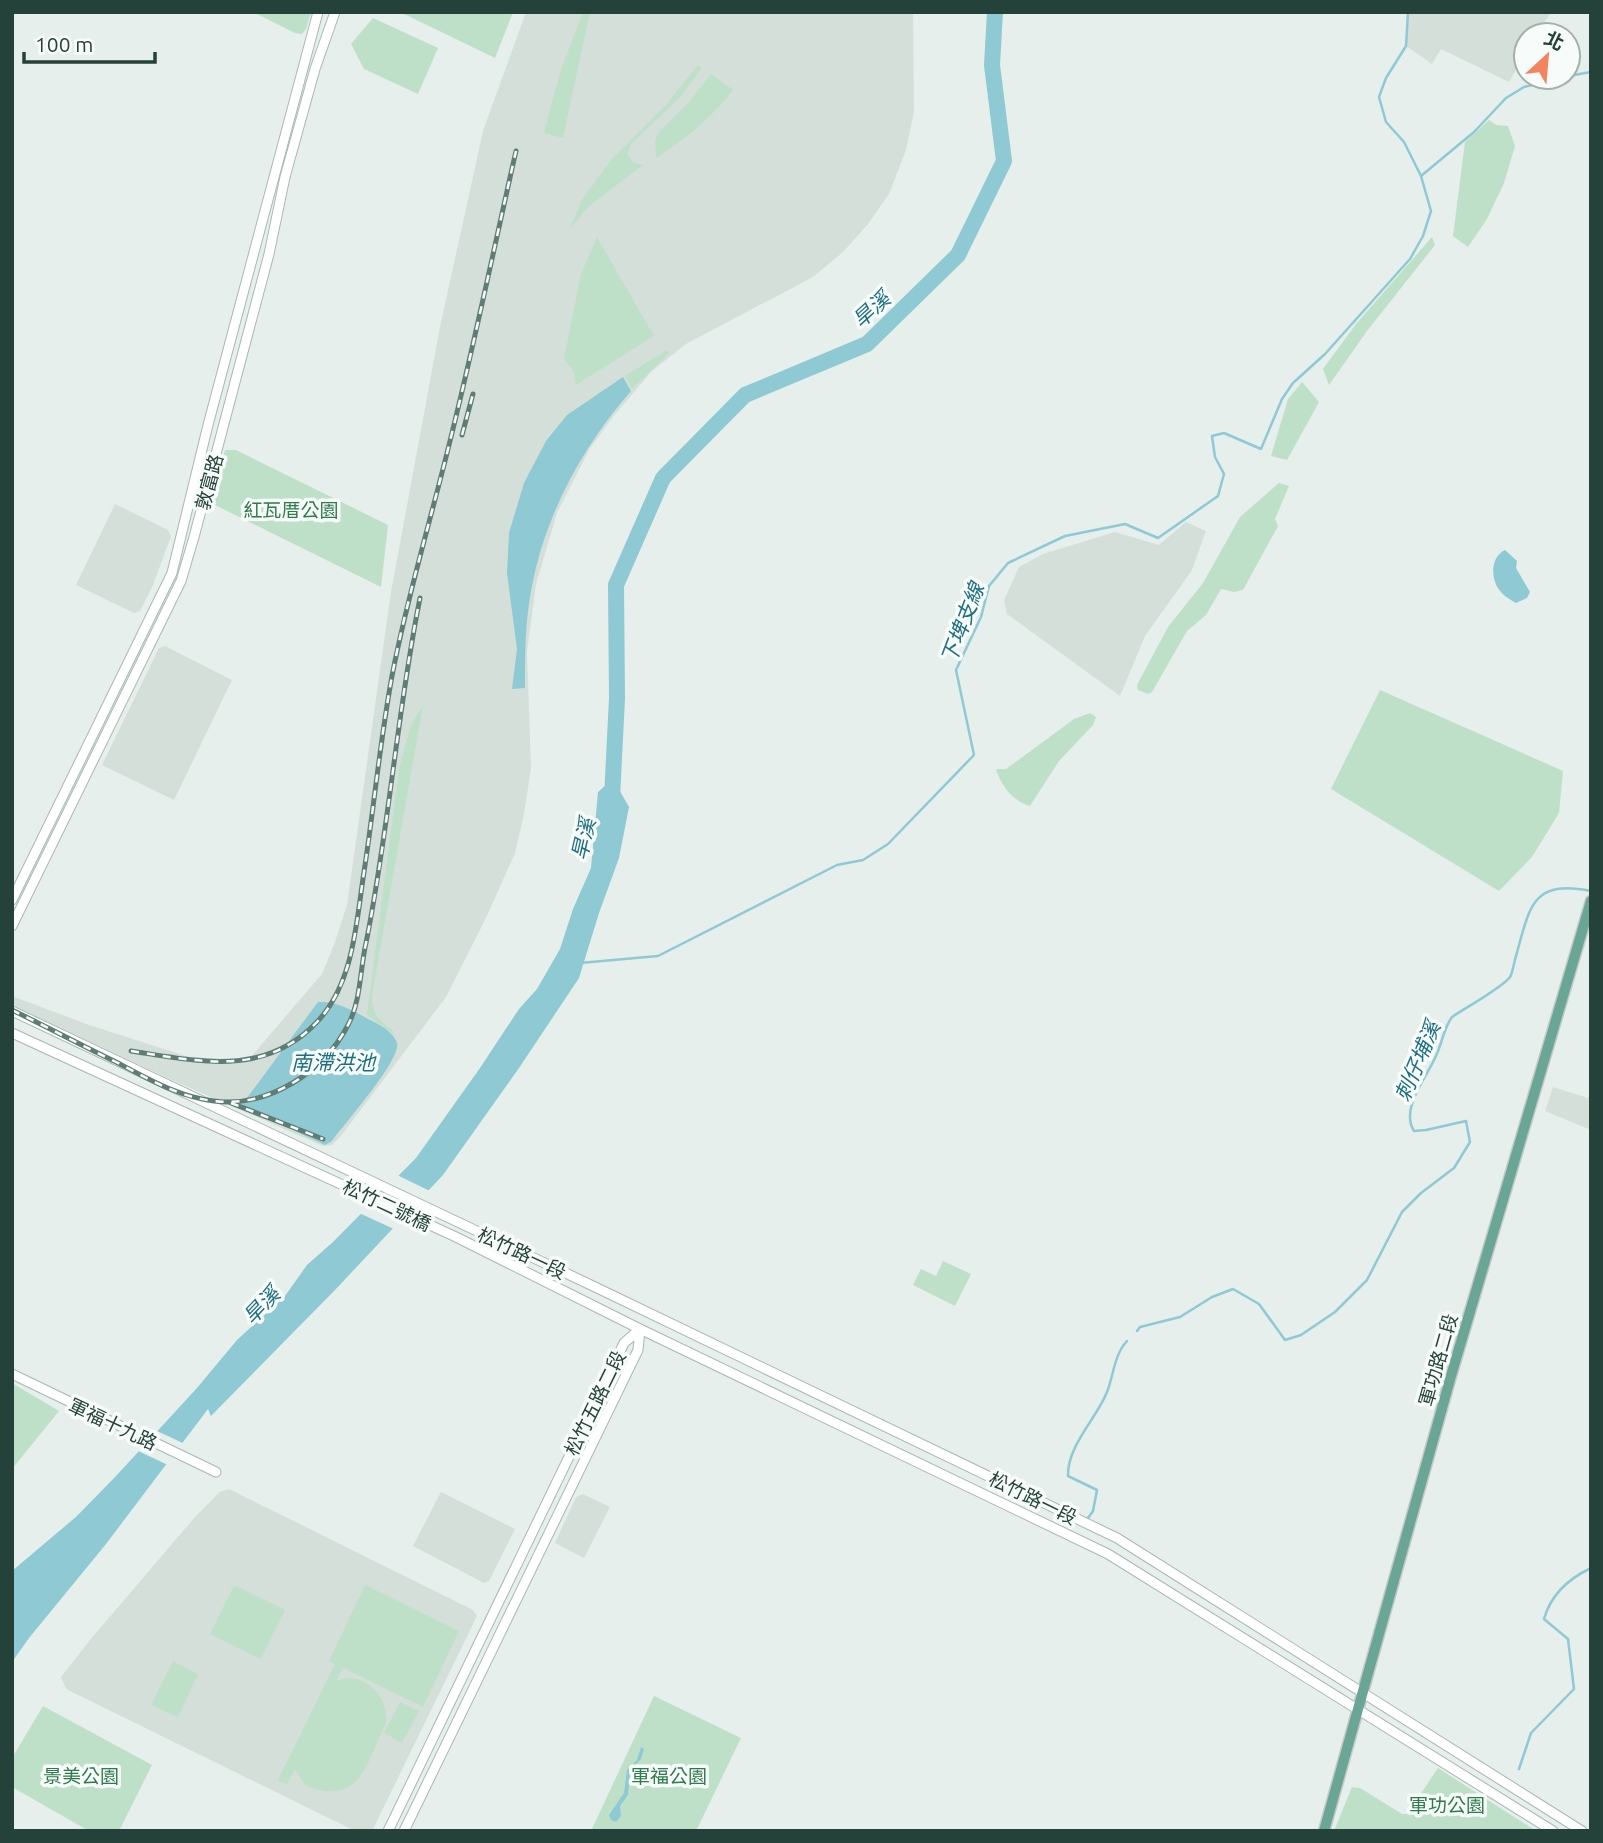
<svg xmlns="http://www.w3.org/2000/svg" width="1603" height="1843" font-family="Ubuntu,'Noto Sans TC',sans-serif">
<rect width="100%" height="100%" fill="#e6efeb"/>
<!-- built -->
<g fill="#d4dfda">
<polygon points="526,12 913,12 914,111 906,150 889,194 868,224 843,252 813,277 686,344 652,371 612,418 589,450 557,513 536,584 527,652 531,768 524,814 515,853 486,918 446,997 341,1136 332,1145 323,1146 172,1080 12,1005 12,996 89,1025 211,1064 249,1059 322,974 335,942 347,905 391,592 440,327 483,131"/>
<polygon points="1407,12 1551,12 1537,35 1526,35 1526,53 1509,82 1441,49 1432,64 1406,46"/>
<polygon points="115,504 168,530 171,536 153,585 140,611 134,613 76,585"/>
<polygon points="1186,522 1206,531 1192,570 1145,636 1120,696 1007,614 1004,600 1019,567 1043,554 1115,532 1159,545"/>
<polygon points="165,646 232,680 174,800 102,765 159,648"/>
<polygon points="1553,1087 1588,1098 1591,1090 1591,1130 1545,1111"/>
<polygon points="229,1489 473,1610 477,1616 372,1831 355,1831 66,1689 61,1677 90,1640 195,1517 220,1492"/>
<polygon points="441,1492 515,1529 489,1581 484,1583 413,1546"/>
<polygon points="583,1494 610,1507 584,1558 555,1543 576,1497"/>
</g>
<!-- green -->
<g fill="#bfe0c8">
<polygon points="253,12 311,12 306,29 302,34 295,33"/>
<polygon points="400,12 513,12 495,58"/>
<polygon points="583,12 590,12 563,138 544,133 560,72"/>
<polygon points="373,18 438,48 418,94 364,69 351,44"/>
<polygon points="698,65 702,68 680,97 631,144 627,154 634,163 643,165 588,207 569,230 582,200 611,160 666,105"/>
<path d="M 711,74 L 733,90 C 712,118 685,139 656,158 L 655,140 L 659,132 L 689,102 Z"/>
<polygon points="1489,120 1496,125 1508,126 1515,146 1504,183 1487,219 1468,247 1453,236 1465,142"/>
<polygon points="597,237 654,336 576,385 574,372 564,359 581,274"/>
<polygon points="1432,237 1435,245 1367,331 1329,385 1323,369 1356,324"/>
<polygon points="667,350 669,353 632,389 625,376"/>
<polygon points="1302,382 1319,402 1287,460 1271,456 1288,399"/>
<polygon points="225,450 236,450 388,525 381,587 211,503"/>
<polygon points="1279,483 1289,486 1275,519 1278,526 1243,590 1234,592 1221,589 1206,615 1187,631 1152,692 1148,694 1138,690 1137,685 1168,627 1203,583 1240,517"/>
<polygon points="1380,690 1563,771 1559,813 1532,857 1499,891 1331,789"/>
<path d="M 423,705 L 372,996 C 372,1016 380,1020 394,1032 L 392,1033 L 367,1015 L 399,768 L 411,725 Z"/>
<path d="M 1090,713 L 1096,717 L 1093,725 L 1059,761 L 1030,806 C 1013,801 1001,786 996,769 L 1006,769 L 1074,719 Z"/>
<polygon points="943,1261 971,1274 955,1306 913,1285 921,1269 936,1276"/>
<polygon points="12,1383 59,1411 12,1469"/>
<polygon points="234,1585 285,1610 261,1659 210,1634"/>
<path d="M 365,1585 L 459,1631 L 423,1707 L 343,1668 L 336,1681 C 363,1670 389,1695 386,1723 C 366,1763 361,1808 305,1785 L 295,1769 L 287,1784 L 278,1780 L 335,1664 L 329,1661 Z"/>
<polygon points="173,1661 198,1674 178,1717 151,1705"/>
<polygon points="654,1696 741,1738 696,1831 591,1831"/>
<polygon points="400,1702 419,1711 402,1743 384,1733"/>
<polygon points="43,1706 152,1765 119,1831 89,1831 12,1787 12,1758"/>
<polygon points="1438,1768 1536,1831 1334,1831 1352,1787 1360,1788 1402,1814 1407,1814"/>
</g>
<!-- water -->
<g fill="#8ec9d4">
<path d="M 623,377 L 631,391 C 583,446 546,513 532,586 C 525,620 525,654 525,688 L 512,689 L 517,649 L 507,573 L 509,533 L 524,483 L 546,441 L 567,415 Z"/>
<path d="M 1505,550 L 1517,561 L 1516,568 L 1530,592 L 1527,598 L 1516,603 C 1511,600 1505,597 1501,592 C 1490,580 1490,557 1505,550 Z"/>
<polygon points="613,779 629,807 619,858 599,913 579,978 519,1068 443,1175 335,1290 211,1416 208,1409 106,1544 29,1638 12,1662 12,1571 77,1516 116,1476 197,1388 237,1340 285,1296 307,1265 333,1242 416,1158 480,1068 519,1009 537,989 560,949 573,909 591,868 598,792"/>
<path d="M 318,1002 C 336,1001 353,1010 368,1019 C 379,1024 393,1031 397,1043 C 401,1060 344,1124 332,1141 L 325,1145 L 241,1106 Z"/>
<polygon points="641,1747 644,1749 641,1759 630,1770 628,1795 620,1806 621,1816 616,1822 611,1820 609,1815 624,1793 627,1770 637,1760"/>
</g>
<!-- pier -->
<g fill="#e6efeb">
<polygon points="395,1174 432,1192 396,1230 357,1212"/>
<polygon points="155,1430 187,1445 170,1466 136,1450"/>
</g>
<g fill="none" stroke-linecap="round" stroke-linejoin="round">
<!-- stream -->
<g stroke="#8ec9d4" stroke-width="2.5">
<polyline points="1568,76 1591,72"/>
<polyline points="1421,176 1474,132 1506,98 1524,87 1564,77"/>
<polyline points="580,963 658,956 837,865 863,860 888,844 974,755 956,670 981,617 989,586 1008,563 1065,536 1125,524 1158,538 1218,496 1224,474 1215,457 1212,436 1224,433 1261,449 1282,399 1293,383 1325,354 1410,259 1423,236 1431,211 1421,176 1404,142 1386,122 1379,97 1386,78 1406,46 1408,12"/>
<path d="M 1137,1331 L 1140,1327 L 1180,1317 L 1212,1297 L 1233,1289 L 1259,1304 L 1285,1340 L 1301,1335 L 1335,1312 L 1367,1280 L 1402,1212 L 1421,1193 L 1454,1168 L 1470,1142 L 1466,1121 L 1426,1130 L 1414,1131 C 1400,1109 1426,1078 1435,1058 C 1442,1045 1443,1029 1452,1017 C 1465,1008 1502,988 1510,977 C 1513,972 1514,962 1516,956 C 1530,907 1531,879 1591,891"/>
<path d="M 1088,1518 L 1093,1511 L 1097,1490 L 1068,1476 C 1067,1446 1097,1418 1107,1392 C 1114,1374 1114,1355 1127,1341"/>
<path d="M 1519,1769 L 1531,1733 L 1574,1689 L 1568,1639 L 1544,1619 C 1551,1594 1568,1579 1591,1568"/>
</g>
<!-- river -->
<polyline stroke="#8ec9d4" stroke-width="16" points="612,798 617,698 616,585 663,478 745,395 867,344 958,255 1004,161 992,65 995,12"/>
<!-- minor casing -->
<g stroke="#a8b8b2" stroke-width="11">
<g id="minor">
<polyline points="12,900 172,573 208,425 318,12"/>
<polyline points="12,926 181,581 194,537 269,254 285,177 315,69 335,12"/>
<polyline points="12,1011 593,1286 1117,1538 1582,1831"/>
<polyline points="12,1033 456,1237 640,1329 1108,1554 1553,1831"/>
<polyline points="12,1374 216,1472"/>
<polyline points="388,1831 624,1343 640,1329"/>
<polyline points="404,1831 638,1350 640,1329"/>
</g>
</g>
<!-- major casing -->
<g stroke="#c2cac8" stroke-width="13">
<polyline id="major" points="1324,1831 1451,1376 1591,901"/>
</g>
<!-- minor -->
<use href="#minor" stroke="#fff" stroke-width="9"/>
<!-- major -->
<use href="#major" stroke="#6aa596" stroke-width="10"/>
<!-- rail casing -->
<g stroke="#5f7d75" stroke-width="5">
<g id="rail">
<polyline points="462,435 473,394"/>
<path d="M 12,1010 C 47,1027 81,1045 116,1062 C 147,1078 178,1097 214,1101 C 268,1108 324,1072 348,1025 C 361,1001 360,969 366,943 C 389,829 397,712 420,598"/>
<path d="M 131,1051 C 198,1061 264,1078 317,1022 C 354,983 356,923 364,872 C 374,807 380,741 392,676 C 407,597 431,519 450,441 C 474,345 494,248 516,151"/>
<polyline points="231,1103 323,1139"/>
</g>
</g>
<!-- rail -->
<use href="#rail" stroke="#f7fbf9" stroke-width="2.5" stroke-dasharray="8" stroke-linecap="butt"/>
</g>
<g text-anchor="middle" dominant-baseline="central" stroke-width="7" stroke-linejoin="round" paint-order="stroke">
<!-- street labels -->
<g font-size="19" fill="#24423a" stroke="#f7fbf9">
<text transform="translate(209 482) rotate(-75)">敦富路</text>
<text transform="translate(387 1205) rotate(25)">松竹二號橋</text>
<text transform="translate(522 1253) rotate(25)">松竹路一段</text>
<text transform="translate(1438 1360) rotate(-74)">軍功路二段</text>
<text transform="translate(595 1403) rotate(-64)">松竹五路二段</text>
<text transform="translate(113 1424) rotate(25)">軍福十九路</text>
<text transform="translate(1033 1498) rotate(26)">松竹路一段</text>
</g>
<!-- park labels -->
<g font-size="19" fill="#2d7a4b" stroke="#f7fbf9">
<text x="291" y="510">紅瓦厝公園</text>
<text x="81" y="1776">景美公園</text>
<text x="669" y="1776">軍福公園</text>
<text x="1447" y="1805">軍功公園</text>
</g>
<!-- water labels -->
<g font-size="21" font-style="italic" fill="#1c6f80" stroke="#f7fbf9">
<text transform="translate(871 309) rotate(-42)">旱溪</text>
<text transform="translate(962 623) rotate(-69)">下埤支線</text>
<text transform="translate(583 839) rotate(-77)">旱溪</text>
<text transform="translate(1417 1061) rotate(-67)">刺仔埔溪</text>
<text x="333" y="1062">南滯洪池</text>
<text transform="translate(261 1305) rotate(-46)">旱溪</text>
</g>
</g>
<!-- border -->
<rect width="1603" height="1843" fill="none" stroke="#24423a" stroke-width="28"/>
<!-- north arrow -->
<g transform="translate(1547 56) rotate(26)"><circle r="33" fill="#f7fbf9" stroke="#a3b1ad" stroke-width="2"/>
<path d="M0-5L12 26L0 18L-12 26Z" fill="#f4845f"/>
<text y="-10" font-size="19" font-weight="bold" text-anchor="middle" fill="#24423a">北</text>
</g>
<!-- scale -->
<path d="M24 52v10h131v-10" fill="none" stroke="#24423a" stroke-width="3.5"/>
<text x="35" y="52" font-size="21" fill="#24423a" stroke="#f7fbf9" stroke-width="5" paint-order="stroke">100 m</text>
</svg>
